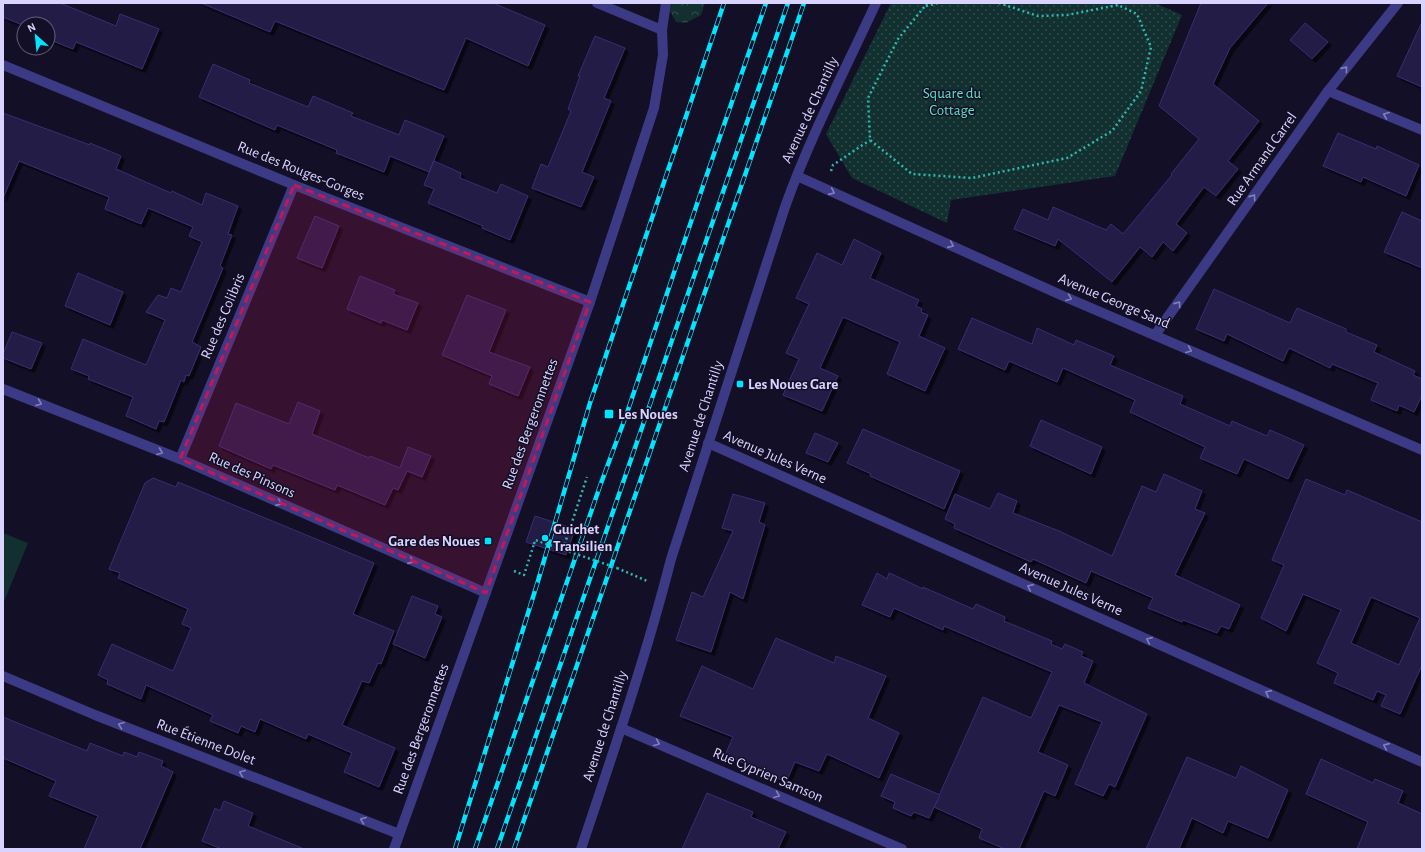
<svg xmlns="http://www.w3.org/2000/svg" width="1425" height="852" font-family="'Alegreya Sans',sans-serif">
<defs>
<pattern id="forest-crowns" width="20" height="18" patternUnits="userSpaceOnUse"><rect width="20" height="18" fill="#12302f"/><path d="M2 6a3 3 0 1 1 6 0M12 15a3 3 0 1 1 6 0" fill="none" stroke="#344d4e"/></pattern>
<pattern id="park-dots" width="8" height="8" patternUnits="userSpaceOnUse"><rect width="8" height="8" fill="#12302f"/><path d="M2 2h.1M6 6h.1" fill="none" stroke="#344d4e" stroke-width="1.8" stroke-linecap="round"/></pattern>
<filter id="shadow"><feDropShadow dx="3.5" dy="3.5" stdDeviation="0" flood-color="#0009"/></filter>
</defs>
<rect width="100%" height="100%" fill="#130f26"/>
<!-- forest -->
<polygon fill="url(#forest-crowns)" points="672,3 705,3 701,15 686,23 676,22 670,11"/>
<!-- park -->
<polygon fill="url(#park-dots)" points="891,3 1155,3 1182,15 1115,176 951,200 947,223 852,178 826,134"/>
<!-- pitch -->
<polygon fill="#12302f" points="3,533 28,543 3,604"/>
<!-- building -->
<g fill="#241b47" stroke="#3b2d73" fill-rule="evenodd" filter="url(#shadow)">
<polygon points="3,3 60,3 116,26 120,14 159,29 142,69 76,42 73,49 48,39 48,24 20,24 3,17"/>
<polygon points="201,3 493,3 545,25 528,66 466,38 444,90 275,21 270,32"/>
<polygon points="1201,3 1268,3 1230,48 1213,84 1259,121 1228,161 1238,169 1216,196 1204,187 1176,224 1187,233 1173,251 1163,242 1152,257 1140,247 1112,282 1058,239 1055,246 1014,229 1023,209 1048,220 1053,207 1106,230 1111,224 1123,234 1172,175 1171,174 1199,139 1159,106"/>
<polygon points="1422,22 1422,87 1397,76"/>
<polygon points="1305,23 1328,42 1312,59 1290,40"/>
<polygon points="595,36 625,48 604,98 611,101 582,172 594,177 581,207 532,188 541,164 548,167 571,111 568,109 580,76 578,76"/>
<polygon points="213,64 250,80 249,83 308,107 313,96 353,113 351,116 399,135 405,120 444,136 429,172 390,156 384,172 336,153 337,150 277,125 275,130 199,97"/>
<polygon points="3,113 90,145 90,143 121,156 116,169 171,193 172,191 202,205 206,193 238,206 228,234 232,235 220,266 223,268 192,342 201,347 189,376 186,375 184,382 181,380 164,422 159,421 156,429 126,416 133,397 88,379 89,376 71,369 83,339 146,365 165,320 146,312 158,295 167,298 171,288 181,292 202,242 189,236 193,227 148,208 141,224 105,209 109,197 19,161 3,198"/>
<polygon points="1338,133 1376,149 1377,146 1419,165 1406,196 1363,177 1361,182 1323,166"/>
<polygon points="434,161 461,173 460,178 497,193 501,184 528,196 510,240 482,228 483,226 428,203 434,189 424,185"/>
<polygon points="1402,212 1422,221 1422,268 1384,252"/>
<polygon points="315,216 339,226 322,268 297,258"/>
<polygon points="854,239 881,253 870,278 919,300 916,306 922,309 921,312 928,315 919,336 945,348 925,391 887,374 900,342 843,317 820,368 838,376 822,411 783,395 799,359 786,353 809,304 796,298 817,253 842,265"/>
<polygon points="78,273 123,292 110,325 65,306"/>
<polygon points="360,276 395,290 393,294 418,303 407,330 382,320 381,323 347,309"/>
<polygon points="1214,289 1290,323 1297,308 1346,329 1346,332 1377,345 1374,352 1415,371 1413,375 1422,379 1422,395 1414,412 1399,405 1397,411 1371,400 1378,383 1332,364 1330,368 1289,348 1283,361 1227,334 1224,341 1196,329"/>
<polygon points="467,295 506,310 489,352 530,367 518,396 489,384 492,376 442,355"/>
<polygon points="972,318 1032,344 1037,328 1074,345 1076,340 1114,356 1110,365 1183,396 1180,404 1230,426 1232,421 1267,436 1270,430 1304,445 1288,479 1244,459 1237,474 1200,458 1205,447 1130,412 1135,400 1063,368 1057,382 1009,361 1005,370 958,349"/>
<polygon points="12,332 42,343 31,369 3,358 3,354"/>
<polygon points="298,402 320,411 312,434 369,458 370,456 400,468 408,447 431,456 422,477 407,471 398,490 393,488 385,505 337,485 335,490 273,465 271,469 219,446 236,403 289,424"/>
<polygon points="1041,420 1102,447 1091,474 1030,446"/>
<polygon points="863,429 960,471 944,509 870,476 871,474 847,463"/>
<polygon points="815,433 838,443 828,462 806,453"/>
<polygon points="1164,474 1202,491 1195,509 1205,513 1175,575 1240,605 1229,629 1221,626 1217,633 1183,620 1182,622 1148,608 1153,598 1091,571 1086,583 1033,559 1031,562 954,528 955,524 945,519 955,494 990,509 998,493 1017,501 1013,513 1059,531 1112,556 1142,486 1156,492"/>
<polygon points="153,478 176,487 178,482 374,563 353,614 394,631 381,664 378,663 369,683 362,681 342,725 395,748 379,787 344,772 352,753 308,734 306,739 260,719 255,732 241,726 238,733 210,721 213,715 146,685 141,699 107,684 108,680 98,675 112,644 173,671 191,628 182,624 188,609 118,578 120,573 109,569 145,483"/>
<path d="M 1306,479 L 1345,495 L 1347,490 L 1422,522 L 1422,665 L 1400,714 L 1381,706 L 1386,695 L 1377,691 L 1373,700 L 1334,683 L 1338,673 L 1317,663 L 1341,610 L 1303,594 L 1286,631 L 1261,618 L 1284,565 L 1272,560 ZM 1371,597 L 1420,618 L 1399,665 L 1351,643 Z"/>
<polygon points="733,494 765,503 759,522 765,525 743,599 730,592 711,652 676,640 692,592 703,597 733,531 722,528"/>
<polygon points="535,516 575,529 566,555 526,542"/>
<polygon points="877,573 887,579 889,573 894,575 923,589 923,587 973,609 976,604 1005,617 1004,621 1052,641 1051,644 1062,649 1065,644 1083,652 1081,656 1093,661 1084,683 1147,714 1115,787 1109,784 1103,796 1075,784 1102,722 1059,705 1038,752 1068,765 1055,796 1044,791 1019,849 1005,849 979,838 982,829 934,807 983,697 1031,718 1052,672 944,626 943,630 894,608 890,617 862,605"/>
<polygon points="412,596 438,606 435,614 442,617 425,658 393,644"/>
<polygon points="776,638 834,663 836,656 886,676 868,718 899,733 879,778 827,754 819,771 795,762 786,782 725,755 733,737 680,716 702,666 753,689"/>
<polygon points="3,717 87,751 90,743 123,756 124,752 137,757 139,752 163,761 161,766 173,772 140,849 84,849 98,816 49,796 56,781 3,758"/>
<polygon points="1187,757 1236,778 1241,766 1288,790 1268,838 1228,821 1223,833 1192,818 1179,849 1146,849"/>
<polygon points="1321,759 1373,783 1375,779 1403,791 1398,803 1422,814 1422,849 1357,849 1368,822 1306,794"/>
<polygon points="891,774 940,795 929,818 914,812 911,816 893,808 895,802 881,796"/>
<polygon points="707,793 753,812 751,817 786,832 778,849 682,849"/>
<polygon points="224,801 253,813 248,826 302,848 302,849 222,849 202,841 215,808 220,811"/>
</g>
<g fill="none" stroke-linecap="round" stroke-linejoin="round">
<!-- path -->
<g stroke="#2fb8b0" stroke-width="2.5" stroke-dasharray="2 3" stroke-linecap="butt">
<polyline points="927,3 925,6 898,39 868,98 870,140 912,174 972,178 1067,158 1112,131 1141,91 1151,47 1137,14 1118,5 1067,15 1038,16 999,3"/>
<polyline points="926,6 938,3"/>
<polyline points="831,171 833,165 870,140"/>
<polyline points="563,549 587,477"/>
<polyline points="617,568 647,581"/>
<polyline points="514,571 524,575 534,544"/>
</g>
<!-- minor -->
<g stroke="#3d3a85" stroke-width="10">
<polyline points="597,3 662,30"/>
<polyline points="3,65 294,185 590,302"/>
<polyline points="1328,91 1422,130"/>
<polyline points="797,176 1063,296 1422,450"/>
<polyline points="1155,335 1328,91 1398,3"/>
<polyline points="3,389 180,459 486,593"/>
<polyline points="708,443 1422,762"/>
<polyline points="180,459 294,185"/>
<polyline points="3,676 95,715 399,834"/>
<polyline points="621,728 902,849"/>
<polyline points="394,849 590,302 654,108 663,55 662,30 666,3"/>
<path d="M 581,849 C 613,753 646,657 671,559 L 785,207 C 810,137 845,70 876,3"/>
</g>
<!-- rail casing -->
<g stroke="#00e5ff" stroke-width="4.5">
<g id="rail">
<polyline points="455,849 538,581 590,403 724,3"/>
<polyline points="475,849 600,486 627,413 703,186 766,3"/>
<polyline points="497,849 788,3"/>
<polyline points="514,849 804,3"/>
</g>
</g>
<!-- rail -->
<use href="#rail" stroke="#130f26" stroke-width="3" stroke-dasharray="9" stroke-linecap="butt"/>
<!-- path-bridge -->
<polyline stroke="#2fb8b0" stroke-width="2.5" stroke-dasharray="2 3" stroke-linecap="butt" points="534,544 535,540 617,568"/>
</g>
<!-- one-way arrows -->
<defs><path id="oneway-chevron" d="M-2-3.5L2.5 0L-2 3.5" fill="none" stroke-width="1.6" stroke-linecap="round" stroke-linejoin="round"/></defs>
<g stroke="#837fbc">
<use href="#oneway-chevron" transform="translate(1345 69) rotate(-51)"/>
<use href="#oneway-chevron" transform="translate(1386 115) rotate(-157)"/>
<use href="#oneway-chevron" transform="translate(832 192) rotate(24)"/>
<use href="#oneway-chevron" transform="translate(1253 197) rotate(-55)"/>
<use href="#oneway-chevron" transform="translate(951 245) rotate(24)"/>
<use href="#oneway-chevron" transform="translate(1069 298) rotate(23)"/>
<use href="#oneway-chevron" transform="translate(1178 304) rotate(-55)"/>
<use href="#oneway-chevron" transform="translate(1189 350) rotate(23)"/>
<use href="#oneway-chevron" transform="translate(39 403) rotate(22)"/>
<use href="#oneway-chevron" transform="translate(160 452) rotate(22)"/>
<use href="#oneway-chevron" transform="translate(279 503) rotate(24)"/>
<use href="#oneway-chevron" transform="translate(411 561) rotate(24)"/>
<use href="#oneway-chevron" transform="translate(1030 587) rotate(-156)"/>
<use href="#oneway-chevron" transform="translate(1149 640) rotate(-156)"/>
<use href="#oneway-chevron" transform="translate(1268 693) rotate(-156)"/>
<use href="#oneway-chevron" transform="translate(121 725) rotate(-159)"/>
<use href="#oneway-chevron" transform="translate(657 743) rotate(23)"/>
<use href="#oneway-chevron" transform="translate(1386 746) rotate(-156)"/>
<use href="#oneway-chevron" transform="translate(242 773) rotate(-159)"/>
<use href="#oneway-chevron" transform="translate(777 795) rotate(23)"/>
<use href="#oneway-chevron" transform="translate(363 820) rotate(-159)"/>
</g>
<!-- marked area -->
<path fill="#c2185b" fill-opacity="0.2" stroke="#c2185b" stroke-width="3" stroke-dasharray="8 5" stroke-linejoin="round" d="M 294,185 L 590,302 L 486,593 L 180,459 Z"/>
<!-- markers -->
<g fill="#00e5ff" stroke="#130f26" stroke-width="1.5">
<rect x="736" y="380" width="8" height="8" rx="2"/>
<rect x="604" y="409" width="10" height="10" rx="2"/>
<circle cx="545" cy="538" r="4"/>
<rect x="484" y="537" width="8" height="8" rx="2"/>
</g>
<g text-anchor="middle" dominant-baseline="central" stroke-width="3" stroke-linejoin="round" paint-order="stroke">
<!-- park labels -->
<g font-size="15" fill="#5fe0c0" stroke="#130f26">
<text x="952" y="93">Square du<tspan x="952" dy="17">Cottage</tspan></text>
</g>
<!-- street labels -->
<g font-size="15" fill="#d9d4ff" stroke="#130f26">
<text transform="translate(810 110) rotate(-65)">Avenue de Chantilly</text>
<text transform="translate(1262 159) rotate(-55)">Rue Armand Carrel</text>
<text transform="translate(301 171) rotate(22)">Rue des Rouges-Gorges</text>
<text transform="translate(1114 301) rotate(23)">Avenue George Sand</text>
<text transform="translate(223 316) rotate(-67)">Rue des Colibris</text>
<text transform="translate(701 416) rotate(-72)">Avenue de Chantilly</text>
<text transform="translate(530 424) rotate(-70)">Rue des Bergeronnettes</text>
<text transform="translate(775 457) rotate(24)">Avenue Jules Verne</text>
<text transform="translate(252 475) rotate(24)">Rue des Pinsons</text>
<text transform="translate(1071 589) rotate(24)">Avenue Jules Verne</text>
<text transform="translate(605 726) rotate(-72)">Avenue de Chantilly</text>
<text transform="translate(421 729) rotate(-70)">Rue des Bergeronnettes</text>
<text transform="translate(206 742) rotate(21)">Rue Étienne Dolet</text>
<text transform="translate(768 775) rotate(23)">Rue Cyprien Samson</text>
</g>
<!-- poi labels -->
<g font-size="15" font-weight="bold" fill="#d9d4ff" stroke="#130f26" text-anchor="start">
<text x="748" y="384">Les Noues Gare</text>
<text x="618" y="414">Les Noues</text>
<text x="553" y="529">Guichet<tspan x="553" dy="17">Transilien</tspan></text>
<text x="480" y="541" text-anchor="end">Gare des Noues</text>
</g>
</g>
<!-- border -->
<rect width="1425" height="852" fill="none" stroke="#d9d4ff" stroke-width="8"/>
<!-- north arrow -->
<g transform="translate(36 36) rotate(333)"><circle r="19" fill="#130f26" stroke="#625e7d"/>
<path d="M0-3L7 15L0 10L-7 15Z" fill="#00e5ff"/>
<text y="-6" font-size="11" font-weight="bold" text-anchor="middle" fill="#d9d4ff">N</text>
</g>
</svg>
